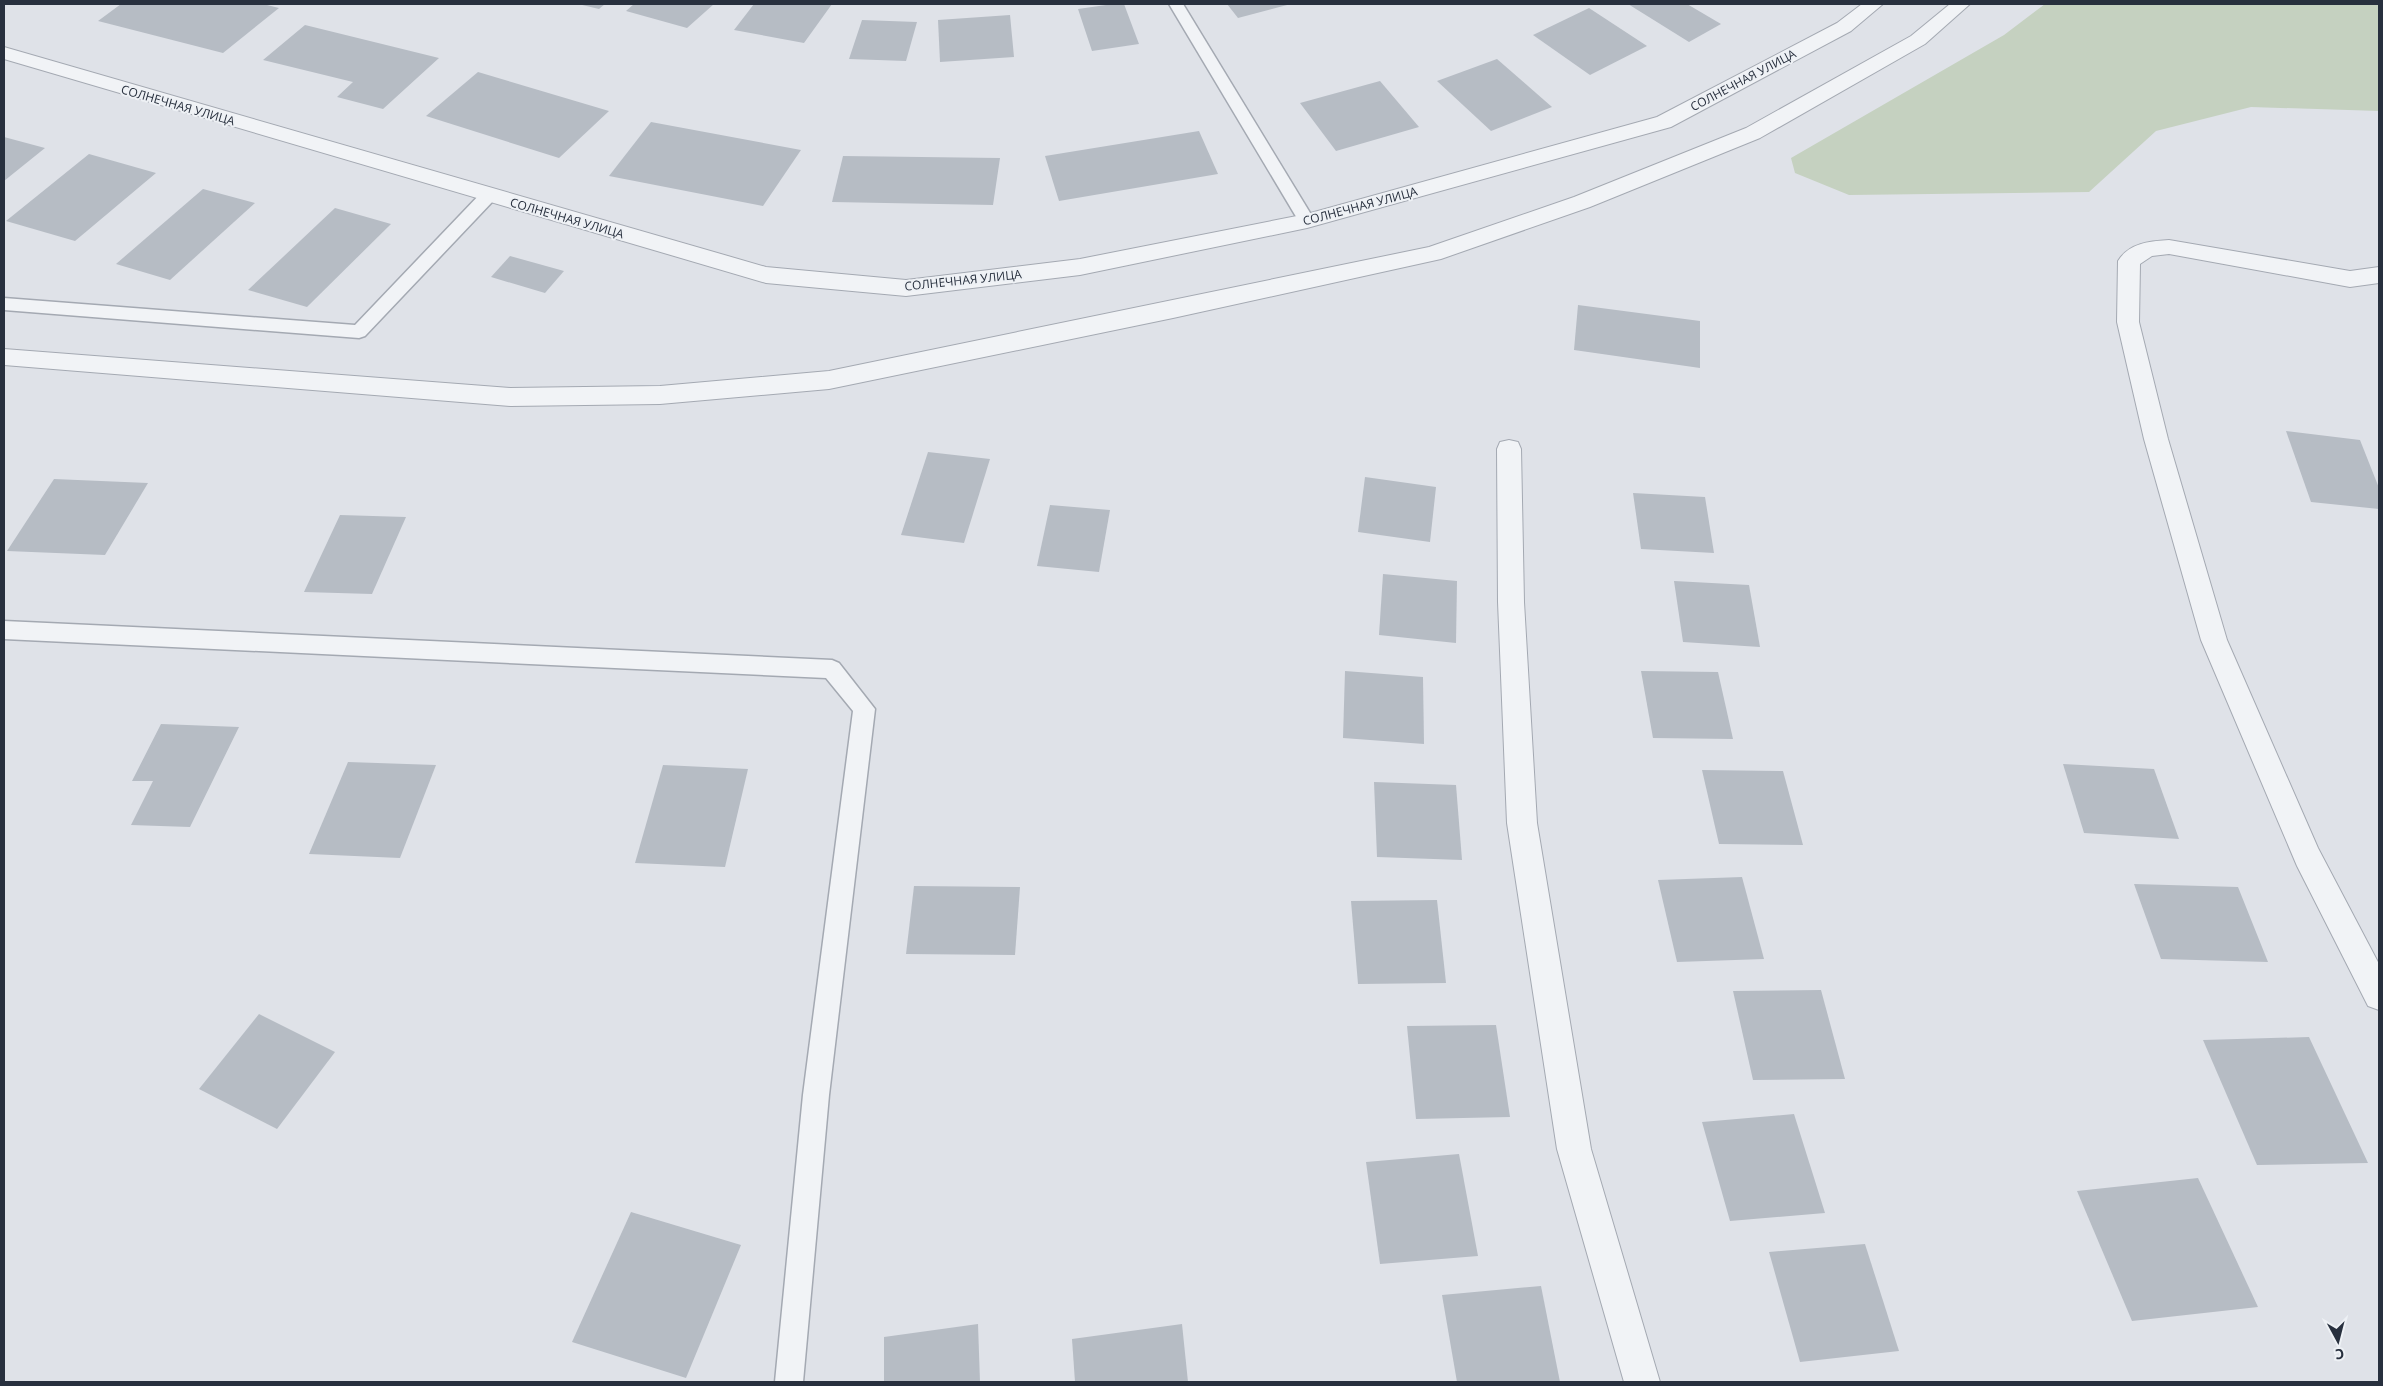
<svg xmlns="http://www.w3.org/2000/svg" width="2383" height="1386" font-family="'Open Sans',sans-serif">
<rect width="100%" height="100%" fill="#dfe2e8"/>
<!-- green -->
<polygon fill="#c5d1c0" points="2045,4 2379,4 2379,111 2251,107 2156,131 2089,192 1849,195 1795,173 1791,158 2004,35"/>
<!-- building -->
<g fill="#b6bcc4">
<polygon points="121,4 263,4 279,8 223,53 98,21"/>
<polygon points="578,4 605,4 599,9"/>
<polygon points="634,4 714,4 687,28 626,11"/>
<polygon points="754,4 832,4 804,43 734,30"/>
<polygon points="1113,4 1124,4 1139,44 1092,51 1078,9"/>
<polygon points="1227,4 1291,4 1238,18"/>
<polygon points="1628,4 1687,4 1721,24 1689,42"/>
<polygon points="1589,8 1647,46 1590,75 1533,35"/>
<polygon points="1010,15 1014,57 940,62 938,20"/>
<polygon points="862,20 917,22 906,61 849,59"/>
<polygon points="305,25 439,58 383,109 337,97 353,82 263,60"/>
<polygon points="1497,59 1552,107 1491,131 1437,81"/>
<polygon points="478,72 609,111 559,158 426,116"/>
<polygon points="1380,81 1419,127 1336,151 1300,103"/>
<polygon points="651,122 801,150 763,206 609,176"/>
<polygon points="1199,131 1218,174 1059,201 1045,156"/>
<polygon points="4,137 45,148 4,181"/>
<polygon points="89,154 156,173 75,241 6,221"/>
<polygon points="843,156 1000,158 993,205 832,202"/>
<polygon points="203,189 255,203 170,280 116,264"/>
<polygon points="335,208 391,224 307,307 248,290"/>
<polygon points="510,256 564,271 545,293 491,277"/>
<polygon points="1578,305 1700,321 1700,368 1574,350"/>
<polygon points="2286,431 2360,440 2379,488 2379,509 2311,502"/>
<polygon points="928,452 990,459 964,543 901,535"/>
<polygon points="1365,477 1436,487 1430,542 1358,532"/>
<polygon points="54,479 148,483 105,555 7,551"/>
<polygon points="1633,493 1705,497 1714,553 1641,549"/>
<polygon points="1050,505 1110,510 1099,572 1037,566"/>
<polygon points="340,515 406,517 372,594 304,592"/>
<polygon points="1383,574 1457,581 1456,643 1379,635"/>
<polygon points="1674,581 1749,585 1760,647 1683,642"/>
<polygon points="1345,671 1423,677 1424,744 1343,738"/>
<polygon points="1641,671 1718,672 1733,739 1653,738"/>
<polygon points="161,724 239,727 190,827 131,825 153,781 132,781"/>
<polygon points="348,762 436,765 400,858 309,854"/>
<polygon points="2063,764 2154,769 2179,839 2084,833"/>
<polygon points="663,765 748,769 725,867 635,863"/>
<polygon points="1702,770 1783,771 1803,845 1719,844"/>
<polygon points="1374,782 1456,785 1462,860 1377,857"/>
<polygon points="1742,877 1764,959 1677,962 1658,880"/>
<polygon points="2134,884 2238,887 2268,962 2161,959"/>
<polygon points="914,886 1020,887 1015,955 906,954"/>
<polygon points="1437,900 1446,983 1358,984 1351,901"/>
<polygon points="1821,990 1845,1079 1753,1080 1733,991"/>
<polygon points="259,1014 335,1052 277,1129 199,1089"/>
<polygon points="1496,1025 1510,1117 1416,1119 1407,1026"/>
<polygon points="2309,1037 2368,1163 2257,1165 2203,1040"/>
<polygon points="1794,1114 1825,1213 1730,1221 1702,1122"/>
<polygon points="1459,1154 1478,1256 1380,1264 1366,1162"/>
<polygon points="2198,1178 2258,1307 2132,1321 2077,1191"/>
<polygon points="631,1212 741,1245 686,1378 572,1342"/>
<polygon points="1865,1244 1899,1351 1800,1362 1769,1252"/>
<polygon points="1541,1286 1560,1382 1457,1382 1442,1295"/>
<polygon points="978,1324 980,1382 884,1382 884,1337"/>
<polygon points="1182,1324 1188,1382 1075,1382 1072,1339"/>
</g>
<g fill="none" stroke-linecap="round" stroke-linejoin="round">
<!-- lane casing -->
<g stroke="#a4a9b2" stroke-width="3">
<g id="lane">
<polygon points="1169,4 1183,4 1315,221 1313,225 1301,225"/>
<polygon points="488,191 494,192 496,196 494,200 365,336 359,338 4,310 4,298 355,325 482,192"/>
<polygon points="4,621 832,660 839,663 875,709 829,1095 803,1382 775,1382 803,1095 853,711 826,678 4,639"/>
</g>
</g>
<!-- street casing -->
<g stroke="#a4a9b2" stroke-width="2">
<g id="street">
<polygon points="1862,4 1883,4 1851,31 1671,127 1307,228 1080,275 906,296 766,283 4,59 4,47 766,267 906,280 1080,259 1307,214 1657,117 1837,23"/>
<polygon points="1950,4 1970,4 1925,44 1760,138 1590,207 1441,259 1173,318 829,389 660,404 510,406 4,365 4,349 510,388 660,386 829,371 1429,247 1574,197 1746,128 1911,36"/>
<path d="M 2169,240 L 2350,271 L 2379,267 L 2379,283 L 2350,287 L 2169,254 L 2152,256 L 2140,264 L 2139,322 L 2168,439 L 2227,640 L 2318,848 L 2379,964 L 2379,1010 L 2368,1006 L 2297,866 L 2201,640 L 2144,439 L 2117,322 L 2118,261 C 2129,243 2150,241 2169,240 Z"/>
<polygon points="1509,440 1518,442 1521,449 1524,602 1537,823 1591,1149 1660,1382 1624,1382 1557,1149 1507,823 1498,602 1497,449 1500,442"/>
</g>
</g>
<!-- lane -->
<use href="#lane" fill="#f1f3f6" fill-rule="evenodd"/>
<!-- street -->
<use href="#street" fill="#f1f3f6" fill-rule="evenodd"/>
</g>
<g text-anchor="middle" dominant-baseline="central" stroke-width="4" stroke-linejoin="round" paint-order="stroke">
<!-- far-street labels -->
<g font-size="12" fill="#28303e" stroke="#eef1f5">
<text transform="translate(1743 80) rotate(-28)">СОЛНЕЧНАЯ УЛИЦА</text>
<text transform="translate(178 105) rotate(16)">СОЛНЕЧНАЯ УЛИЦА</text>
<text transform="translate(1360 206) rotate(-15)">СОЛНЕЧНАЯ УЛИЦА</text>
<text transform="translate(567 218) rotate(16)">СОЛНЕЧНАЯ УЛИЦА</text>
<text transform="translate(963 280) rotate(-6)">СОЛНЕЧНАЯ УЛИЦА</text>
</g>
</g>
<!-- border -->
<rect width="2383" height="1386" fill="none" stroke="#28303e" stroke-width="10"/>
<!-- north arrow -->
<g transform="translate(2338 1341) rotate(173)" stroke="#eef1f5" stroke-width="4" paint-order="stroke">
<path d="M0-4L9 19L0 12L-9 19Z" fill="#28303e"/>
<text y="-8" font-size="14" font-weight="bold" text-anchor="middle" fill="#28303e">С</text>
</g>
</svg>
